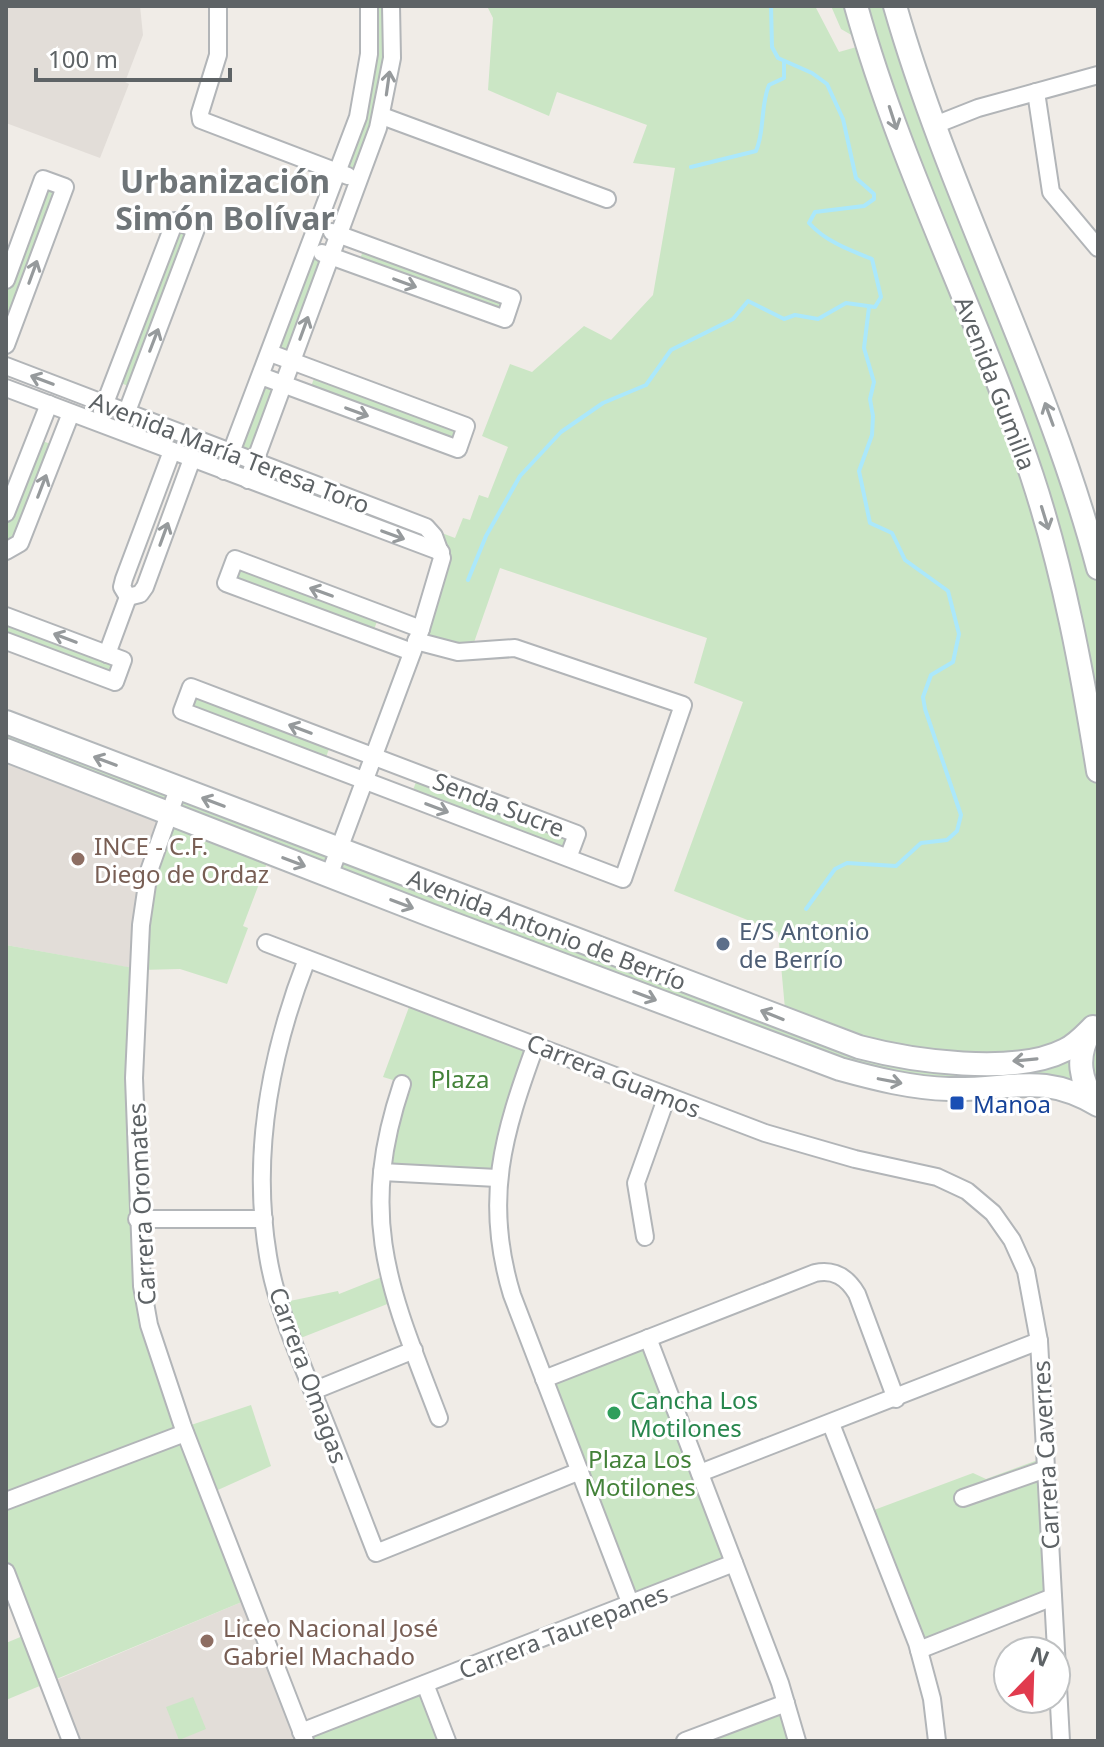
<svg xmlns="http://www.w3.org/2000/svg" width="1104" height="1747" font-family="'Noto Sans',sans-serif">
<rect width="100%" height="100%" fill="#f0ece7"/>
<!-- education -->
<g fill="#e2ddd8">
<polygon points="6,6 140,6 143,35 125,82 129,84 100,158 6,123"/>
<polygon points="6,751 167,814 137,969 6,945"/>
<polygon points="249,1599 305,1741 71,1741 49,1683"/>
</g>
<!-- green -->
<g fill="#cbe6c5">
<polygon points="369,6 391,6 392,25 359,180 338,172 347,150"/>
<polygon points="487,6 815,6 839,52 867,44 841,29 831,6 909,6 904,36 1098,568 1098,1105 1081,1096 917,1086 6,750 6,722 786,1020 778,932 674,891 743,702 694,683 707,638 500,568 471,651 416,641 448,558 248,480 254,462 232,453 224,471 119,431 126,413 231,453 261,376 283,385 255,462 455,538 463,518 470,520 479,495 488,498 508,447 482,436 510,364 532,372 584,326 611,340 653,295 675,168 633,163 647,125 557,92 549,116 488,90 493,18"/>
<polygon points="43,179 65,187 6,337 6,280"/>
<polygon points="175,221 196,229 135,389 114,380"/>
<polygon points="366,244 512,298 505,319 357,266"/>
<polygon points="310,248 331,256 292,361 270,353"/>
<polygon points="317,371 466,426 458,449 308,394"/>
<polygon points="35,438 58,447 20,543 6,551 6,513"/>
<polygon points="235,559 380,614 371,637 226,583"/>
<polygon points="6,616 123,660 115,682 6,641"/>
<polygon points="191,687 332,741 323,765 182,711"/>
<polygon points="419,774 577,834 568,858 410,798"/>
<polygon points="171,816 270,855 243,926 248,928 227,984 180,969 140,970 142,925"/>
<polygon points="6,945 139,969 142,1286 249,1599 6,1700 6,1643 30,1633 6,1572"/>
<polygon points="412,999 534,1044 496,1177 384,1171 403,1083 383,1077"/>
<polygon points="387,1275 395,1301 293,1341 280,1303 338,1291 339,1294"/>
<polygon points="648,1338 734,1563 631,1605 544,1379"/>
<polygon points="251,1405 271,1466 209,1494 185,1427"/>
<polygon points="1046,1457 1053,1597 919,1650 866,1513 973,1473 986,1479"/>
<polygon points="425,1684 447,1741 305,1741 301,1732"/>
<polygon points="193,1697 206,1729 179,1740 166,1707"/>
<polygon points="786,1703 797,1741 685,1741"/>
</g>
<g fill="none" stroke-linecap="round" stroke-linejoin="round">
<!-- stream -->
<g stroke="#abe8fb" stroke-width="4">
<path d="M 691,167 L 756,151 C 765,131 760,107 769,85 L 784,78 L 784,62"/>
<path d="M 468,580 L 486,536 L 520,476 L 561,432 L 603,403 L 646,385 L 671,350 L 733,319 L 748,301 L 784,319 L 795,315 L 818,319 L 846,303 L 875,307 L 881,297 L 872,259 C 849,250 825,241 809,223 L 815,212 L 864,206 L 874,199 L 874,194 L 856,178 L 843,119 L 827,84 L 812,73 L 778,58 L 772,47 L 771,6"/>
<polyline points="806,909 835,869 847,863 896,866 921,843 947,840 957,831 961,815 925,709 923,697 931,675 953,662 959,634 948,591 905,560 892,533 870,523 859,471 872,435 873,416 870,399 874,382 864,348 869,307"/>
</g>
<!-- street casing -->
<g stroke="#b2b5b8" stroke-width="20">
<g id="street">
<polyline points="218,6 218,55 200,113 201,120 348,176"/>
<polyline points="1036,92 1051,192 1098,248"/>
<polyline points="382,116 607,199"/>
<polyline points="935,125 978,108 1098,75"/>
<polyline points="322,253 505,319 512,298 332,232"/>
<polyline points="6,280 43,179 65,187 6,345"/>
<polyline points="6,366 426,527 434,536 442,558 421,629 329,876"/>
<polyline points="261,376 458,449 466,426 270,353"/>
<polyline points="6,388 441,552"/>
<polyline points="102,411 175,221 196,229 123,422"/>
<polyline points="224,471 358,117 369,54 369,6"/>
<polyline points="248,480 378,128 392,58 391,6"/>
<polyline points="6,513 49,404"/>
<polyline points="6,551 20,543 71,413"/>
<polyline points="128,597 140,594 145,587 192,459"/>
<polyline points="128,597 122,587 124,579 172,451"/>
<polyline points="6,616 123,660 115,682 6,641"/>
<polyline points="416,641 458,652 515,648 683,705 623,879 568,858 182,711 191,687 577,834 568,858"/>
<polyline points="412,652 226,583 235,559 421,629"/>
<polyline points="107,654 128,597"/>
<polyline points="178,789 149,871 141,925 134,1078 142,1286 149,1325 183,1427 305,1741"/>
<polyline points="266,943 765,1133 855,1159 937,1177 967,1191 993,1213 1012,1240 1026,1271 1039,1341 1061,1741"/>
<path d="M 307,959 C 270,1054 251,1154 268,1256 C 276,1306 298,1353 316,1400 C 337,1451 356,1502 376,1553 L 580,1471"/>
<path d="M 536,1044 C 503,1134 483,1200 512,1295 L 631,1605"/>
<path d="M 402,1084 C 356,1221 391,1292 439,1418"/>
<polyline points="382,1172 497,1178"/>
<polyline points="137,1219 264,1219"/>
<polyline points="645,1237 636,1183 667,1096"/>
<polyline points="648,1338 780,1683 797,1741"/>
<path d="M 544,1379 L 815,1273 C 834,1269 847,1277 857,1294 L 896,1399"/>
<polyline points="313,1391 414,1350"/>
<polyline points="831,1424 917,1643 932,1699 937,1741"/>
<polyline points="700,1473 1039,1341"/>
<polyline points="963,1498 1046,1469"/>
<polyline points="6,1501 185,1433"/>
<polyline points="6,1572 71,1741"/>
<polyline points="919,1650 1053,1597"/>
<polyline points="425,1684 447,1741"/>
<polyline points="301,1732 734,1563"/>
<polyline points="685,1741 786,1703"/>
</g>
</g>
<!-- secondary casing -->
<g stroke="#b3b7ba" stroke-width="26">
<g id="secondary">
<path d="M 856,6 C 901,168 979,317 1032,476 C 1064,573 1082,671 1098,771"/>
<path d="M 895,6 C 950,198 1047,375 1098,568"/>
<path d="M 6,722 L 859,1047 C 912,1061 1014,1076 1065,1050 C 1076,1045 1084,1036 1093,1027"/>
<path d="M 6,750 L 430,915 L 840,1069 C 876,1079 912,1088 949,1089 C 1010,1091 1040,1071 1098,1105"/>
<path d="M 1090,1032 C 1076,1056 1079,1082 1097,1103"/>
</g>
</g>
<!-- street -->
<use href="#street" stroke="#fff" stroke-width="16"/>
<!-- secondary -->
<use href="#secondary" stroke="#fff" stroke-width="22"/>
</g>
<!-- one-way arrows -->
<defs><path id="oneway-shaft" d="M-6 0H5M1.5-3L5.5 0L1.5 3" fill="none" stroke-width="1.6" stroke-linecap="round" stroke-linejoin="round" transform="scale(2)"/></defs>
<g stroke="#969a9c">
<use href="#oneway-shaft" transform="translate(388 83) rotate(-82)"/>
<use href="#oneway-shaft" transform="translate(893 118) rotate(72)"/>
<use href="#oneway-shaft" transform="translate(33 272) rotate(-70)"/>
<use href="#oneway-shaft" transform="translate(405 283) rotate(20)"/>
<use href="#oneway-shaft" transform="translate(304 328) rotate(-70)"/>
<use href="#oneway-shaft" transform="translate(154 340) rotate(-69)"/>
<use href="#oneway-shaft" transform="translate(42 380) rotate(-159)"/>
<use href="#oneway-shaft" transform="translate(357 412) rotate(20)"/>
<use href="#oneway-shaft" transform="translate(1049 414) rotate(-110)"/>
<use href="#oneway-shaft" transform="translate(42 486) rotate(-69)"/>
<use href="#oneway-shaft" transform="translate(1045 518) rotate(73)"/>
<use href="#oneway-shaft" transform="translate(164 534) rotate(-70)"/>
<use href="#oneway-shaft" transform="translate(393 535) rotate(20)"/>
<use href="#oneway-shaft" transform="translate(321 592) rotate(-160)"/>
<use href="#oneway-shaft" transform="translate(65 638) rotate(-159)"/>
<use href="#oneway-shaft" transform="translate(300 729) rotate(-159)"/>
<use href="#oneway-shaft" transform="translate(105 761) rotate(-159)"/>
<use href="#oneway-shaft" transform="translate(213 802) rotate(-159)"/>
<use href="#oneway-shaft" transform="translate(437 808) rotate(21)"/>
<use href="#oneway-shaft" transform="translate(294 862) rotate(21)"/>
<use href="#oneway-shaft" transform="translate(402 904) rotate(21)"/>
<use href="#oneway-shaft" transform="translate(645 996) rotate(21)"/>
<use href="#oneway-shaft" transform="translate(772 1015) rotate(-158)"/>
<use href="#oneway-shaft" transform="translate(1025 1060) rotate(175)"/>
<use href="#oneway-shaft" transform="translate(890 1081) rotate(11)"/>
</g>
<!-- markers -->
<g fill="#8d6e63" stroke="#fff" stroke-width="3">
<circle cx="78" cy="859" r="8"/>
<circle cx="207" cy="1641" r="8"/>
</g>
<circle fill="#5c6f8a" stroke="#fff" stroke-width="3" cx="723" cy="944" r="8"/>
<rect fill="#1a4fb4" stroke="#fff" stroke-width="3" x="949" y="1095" width="16" height="16" rx="4"/>
<circle fill="#2e9e5b" stroke="#fff" stroke-width="3" cx="614" cy="1413" r="8"/>
<g text-anchor="middle" dominant-baseline="central" stroke-width="6" stroke-linejoin="round" paint-order="stroke">
<!-- street labels -->
<g font-size="24" fill="#5e6366" stroke="#fff">
<text transform="translate(996 383) rotate(69)">Avenida Gumilla</text>
<text transform="translate(230 452) rotate(21)">Avenida María Teresa Toro</text>
<text transform="translate(499 804) rotate(21)">Senda Sucre</text>
<text transform="translate(547 929) rotate(21)">Avenida Antonio de Berrío</text>
<text transform="translate(614 1075) rotate(22)">Carrera Guamos</text>
<text transform="translate(141 1204) rotate(-93)">Carrera Oromates</text>
<text transform="translate(309 1375) rotate(70)">Carrera Omagas</text>
<text transform="translate(1045 1455) rotate(-93)">Carrera Caverres</text>
<text transform="translate(563 1631) rotate(-21)">Carrera Taurepanes</text>
</g>
<!-- education labels -->
<g font-size="24" fill="#785e54" stroke="#fff" text-anchor="start">
<text x="94" y="845">INCE - C.F.<tspan x="94" dy="28">Diego de Ordaz</tspan></text>
<text x="223" y="1627">Liceo Nacional José<tspan x="223" dy="28">Gabriel Machado</tspan></text>
</g>
<!-- service labels -->
<g font-size="24" fill="#4e5e75" stroke="#fff" text-anchor="start">
<text x="739" y="930">E/S Antonio<tspan x="739" dy="28">de Berrío</tspan></text>
</g>
<!-- park labels -->
<g font-size="24" fill="#438239" stroke="#fff">
<text x="460" y="1078">Plaza</text>
<text x="640" y="1458">Plaza Los<tspan x="640" dy="28">Motilones</tspan></text>
</g>
<!-- transit labels -->
<g font-size="24" fill="#164399" stroke="#fff" text-anchor="start">
<text x="973" y="1103">Manoa</text>
</g>
<!-- leisure labels -->
<g font-size="24" fill="#27864d" stroke="#fff" text-anchor="start">
<text x="630" y="1399">Cancha Los<tspan x="630" dy="28">Motilones</tspan></text>
</g>
<!-- district labels -->
<g font-size="32" font-weight="bold" fill="#6f7578" stroke="#fff">
<text x="225" y="180">Urbanización<tspan x="225" dy="37">Simón Bolívar</tspan></text>
</g>
</g>
<!-- border -->
<rect width="1104" height="1747" fill="none" stroke="#5e6366" stroke-width="16"/>
<!-- north arrow -->
<g transform="translate(1032 1675) rotate(23)"><circle r="38" fill="#ffffff" stroke="#bfc1c2" stroke-width="2"/>
<path d="M0-6L14 30L0 20L-14 30Z" fill="#e13b4e"/>
<text y="-12" font-size="22" font-weight="bold" text-anchor="middle" fill="#5e6366">N</text>
</g>
<!-- scale -->
<path d="M36 68v12h194v-12" fill="none" stroke="#5e6366" stroke-width="4"/>
<text x="48" y="68" font-size="24" fill="#5e6366" stroke="#ffffff" stroke-width="6" paint-order="stroke">100 m</text>
</svg>
